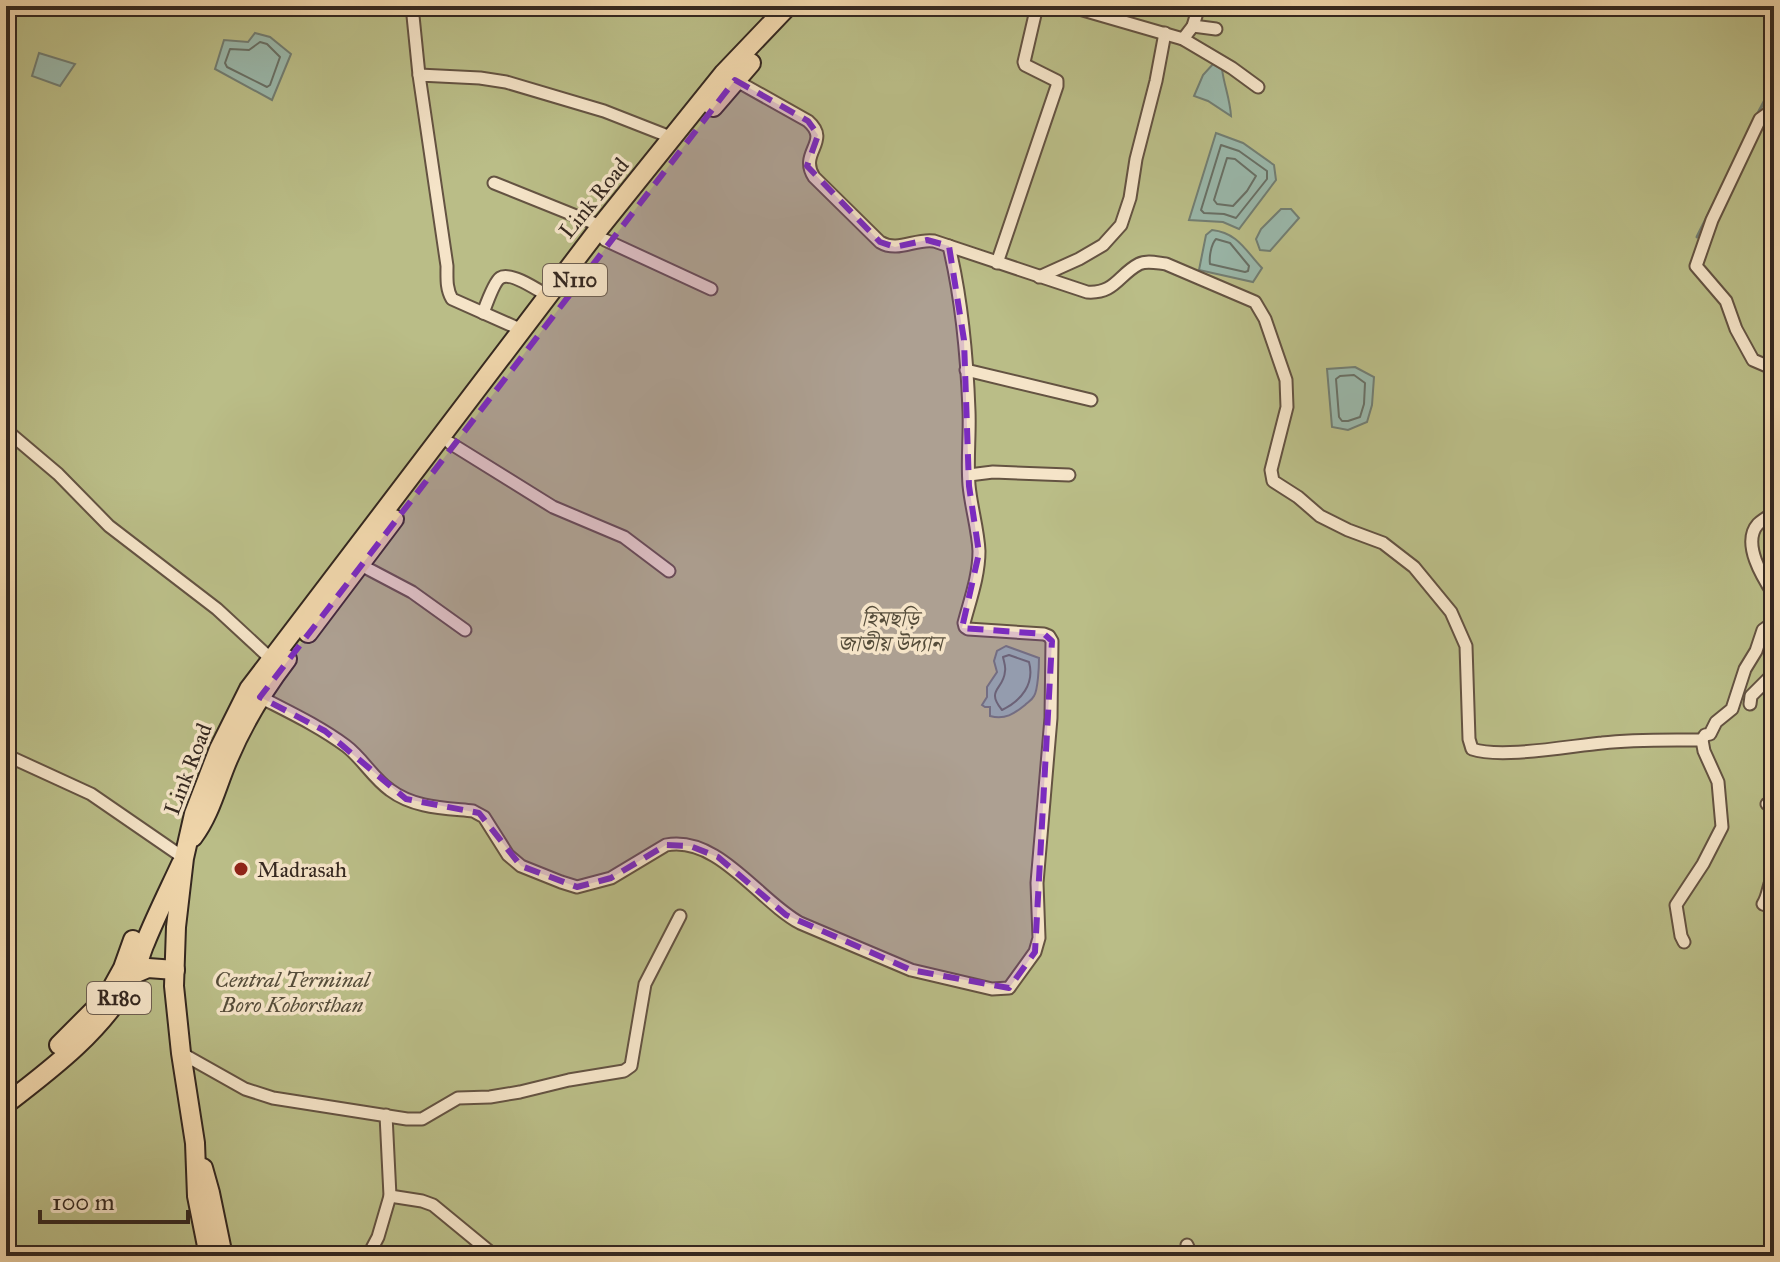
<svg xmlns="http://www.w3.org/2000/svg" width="1780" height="1262" font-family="'IM FELL Great Primer','Noto Serif Bengali',serif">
<rect width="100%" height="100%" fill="#efd5aa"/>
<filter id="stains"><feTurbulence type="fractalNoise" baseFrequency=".0025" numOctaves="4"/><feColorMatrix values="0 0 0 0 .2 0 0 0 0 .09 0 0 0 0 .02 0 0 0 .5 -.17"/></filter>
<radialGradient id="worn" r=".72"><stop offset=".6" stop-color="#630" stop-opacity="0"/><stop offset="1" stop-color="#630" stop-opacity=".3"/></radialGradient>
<!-- green -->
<rect fill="#babd87" stroke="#787254" stroke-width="2" x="6" y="6" width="1768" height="1250"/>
<!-- water -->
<g fill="#9ab8ab" stroke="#727e73" stroke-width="2">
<polygon points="255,33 270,37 291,54 272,100 215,69 224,40 248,42"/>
<polygon points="39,53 75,64 60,86 32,76"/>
<path d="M 1213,64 L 1222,69 C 1224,85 1230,99 1231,116 L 1208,101 L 1194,96 L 1203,75 Z"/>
<polygon points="1216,133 1243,143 1274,165 1276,180 1239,229 1223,222 1189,220"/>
<polygon points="1281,209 1291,209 1299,218 1270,251 1260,250 1256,239 1261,229"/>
<path d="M 1212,230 C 1238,233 1245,250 1262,268 L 1253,282 L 1199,270 L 1206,235 Z"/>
<polygon points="1355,367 1374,377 1372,405 1367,422 1348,430 1332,427 1327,369"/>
<path d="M 1006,646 L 1039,658 C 1039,666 1038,690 1034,696 C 1032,700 1028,702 1025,705 C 1014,714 1005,720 990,716 L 990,707 L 985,707 L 982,705 L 987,697 L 987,687 L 997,672 L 994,661 L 997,651 Z"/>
</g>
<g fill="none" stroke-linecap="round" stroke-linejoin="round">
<!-- shore -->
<g stroke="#687066" stroke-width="2">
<polygon points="260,42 267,44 280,57 270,85 267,87 227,67 225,63 230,49 249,50"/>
<polygon points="1221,145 1239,151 1267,171 1267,179 1236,218 1224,214 1204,213 1201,210"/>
<polygon points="1227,158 1235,159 1256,176 1247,191 1233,206 1217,204 1214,200"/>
<path d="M 1216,239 L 1230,243 L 1249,266 L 1248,271 L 1245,272 L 1210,264 C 1209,258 1211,244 1216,239 Z"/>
<polygon points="1354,375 1365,383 1364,404 1360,417 1348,421 1342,421 1339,417 1336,379 1340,376"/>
<path d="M 1009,655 L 1029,662 C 1035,684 1021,701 1002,710 C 985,689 1004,690 1005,671 C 1006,667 1004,662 1003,657 Z"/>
</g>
<!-- stream -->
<g stroke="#727e73" stroke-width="3">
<polyline points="1757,115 1766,98 1774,91"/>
<polyline points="1697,237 1719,193"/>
</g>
<!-- minor casing -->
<g stroke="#645342" stroke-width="15">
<g id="minor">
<polyline points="412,6 419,75"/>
<polyline points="1069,6 1183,39 1232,68 1258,87"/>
<polyline points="1193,26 1216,29"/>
<polyline points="1183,39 1193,26 1199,6"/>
<path d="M 735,80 L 808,121 C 832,142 798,152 814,177 L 880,242 C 898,253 915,238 934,241 L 1087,292 C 1115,294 1118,275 1139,264 C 1147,260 1157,263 1166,264 L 1255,302 L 1265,319 L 1286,380 L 1287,407 L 1271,470 L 1273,481 L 1298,497 L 1320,516 L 1348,530 L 1383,543 L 1414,567 L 1451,612 L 1466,646 L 1469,739 L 1472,749 C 1501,759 1569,746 1602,743 C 1635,739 1669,740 1702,740"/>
<polyline points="1774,109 1760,119 1712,220 1696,266 1726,301 1736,329 1753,360 1774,369"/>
<polyline points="494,183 601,226"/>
<polyline points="605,240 711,289"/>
<polyline points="997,263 1057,86 1057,81 1025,65 1024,62 1037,6"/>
<polyline points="1039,277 1079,259 1103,245 1121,225 1130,198 1136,159 1156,81 1165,33"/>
<path d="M 483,313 C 486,305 494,282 500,278 C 510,271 538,290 548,296"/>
<path d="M 522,330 L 452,299 C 446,289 447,278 447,266 L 419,75 L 480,78 L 506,82 L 604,111 L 673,138"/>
<polyline points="966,370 1091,400"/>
<polyline points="6,430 58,474 109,526 217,609 271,659"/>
<polyline points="450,443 553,507 624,537 669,571"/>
<polyline points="969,475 993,472 1069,475"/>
<path d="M 1774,513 C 1769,516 1762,520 1758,524 C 1741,543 1763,578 1774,595"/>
<polyline points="357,563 412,592 465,630"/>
<path d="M 260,697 C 289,712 319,726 346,746 C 362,758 373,778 390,790 C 414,808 444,808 473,811 L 484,817 L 508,855 L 521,866 L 561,882 L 577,887 L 611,878 L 666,845 C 718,835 759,901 800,923 L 911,970 L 992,989 L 1009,988 L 1035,952 L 1039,938 L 1037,883 L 1051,718 L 1052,641 L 1049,636 L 1044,634 L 968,629 L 965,627 L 964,623 C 970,600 979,576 979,551 C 978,529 971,507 969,485 C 967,460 970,435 969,411 C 967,356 962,300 949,246"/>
<polyline points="1750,704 1751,696 1774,673"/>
<polyline points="6,755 91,794 184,858"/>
<polyline points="1767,804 1774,807"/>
<polyline points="1774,858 1774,863"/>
<path d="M 1774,874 C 1768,884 1769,895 1763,904 L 1774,908"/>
<polyline points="1684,942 1681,936 1676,905 1703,864 1722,827 1718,782 1704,751 1702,740 1705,735 1710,734 1716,722 1732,709 1745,669 1756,651 1763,630 1774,622"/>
<polyline points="181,1053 245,1089 273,1098 407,1119 422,1119 458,1098 490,1097 520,1092 569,1080 624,1071 631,1066 645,984 680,916"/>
<polyline points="390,1196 422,1201 433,1205 495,1256"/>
<polyline points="1187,1245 1192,1256"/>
<polyline points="368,1256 378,1237 390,1196 386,1115"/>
</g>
</g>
<!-- primary casing -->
<g stroke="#352820" stroke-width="22">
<g id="primary">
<polyline points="134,974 148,968 175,970"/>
<polyline points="59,1045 107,997 123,968 133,940"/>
<path d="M 6,1104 C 53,1068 103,1030 132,977 C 138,967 140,954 145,943 C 156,916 169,890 181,864"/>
</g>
</g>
<!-- trunk casing -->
<g stroke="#352820" stroke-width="22">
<g id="trunk">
<polyline points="713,107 751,63"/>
<polyline points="308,633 394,519"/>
<path d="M 193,837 C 211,813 217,784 229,757 C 244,722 264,689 287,659"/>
<polyline points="203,1168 210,1193 223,1256"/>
<polyline points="209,1256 197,1196 195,1143 181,1053 174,986 176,927 184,858 194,814 219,749 249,689 601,226 724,73 788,6"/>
</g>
</g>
<!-- minor -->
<use href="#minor" stroke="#f5e4c8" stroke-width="11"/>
<!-- primary -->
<use href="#primary" stroke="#efd5aa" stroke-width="18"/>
<!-- trunk -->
<use href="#trunk" stroke="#efd5aa" stroke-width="18"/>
</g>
<!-- marked area -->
<path fill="#7b2cbf" fill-opacity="0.2" stroke="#7b2cbf" stroke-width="6" stroke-dasharray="16 10" stroke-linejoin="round" d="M 735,80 L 808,121 L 818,135 L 807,166 L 880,242 L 895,247 L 927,240 L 949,246 L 964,340 L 969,486 L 979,553 L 962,628 L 1044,634 L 1052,641 L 1035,952 L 1009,988 L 911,970 L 786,915 L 718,857 L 690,846 L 666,845 L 611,878 L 577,887 L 521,866 L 479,813 L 406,799 L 325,731 L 260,697 Z"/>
<!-- markers -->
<circle fill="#8f2418" stroke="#f5e4c8" stroke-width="3" cx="241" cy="869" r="8"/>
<g text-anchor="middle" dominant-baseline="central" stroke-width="7" stroke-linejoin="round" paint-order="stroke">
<!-- shield labels -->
<g fill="#f5e4c8" stroke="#6f6052" stroke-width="2">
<rect x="543" y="264" width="64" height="32" rx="6"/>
<rect x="87" y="982" width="64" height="32" rx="6"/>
</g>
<g font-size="20" font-weight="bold" fill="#352820">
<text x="575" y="280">N110</text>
<text x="119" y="998">R180</text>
</g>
<!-- street labels -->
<g font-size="22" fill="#352820" stroke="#f5e4c8">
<text transform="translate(594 198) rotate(-51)">Link Road</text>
<text transform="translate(188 769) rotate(-69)">Link Road</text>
</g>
<!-- park labels -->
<g font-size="22" font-style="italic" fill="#564d3a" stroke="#f5e4c8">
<text x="890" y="618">হিমছড়ি<tspan x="890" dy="25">জাতীয় উদ্যান</tspan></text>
<text x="292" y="979">Central Terminal<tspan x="292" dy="25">Boro Koborsthan</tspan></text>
</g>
<!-- poi labels -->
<g font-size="22" fill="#352820" stroke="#f5e4c8" text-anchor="start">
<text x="257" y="869">Madrasah</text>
</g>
</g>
<!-- margin -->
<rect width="1780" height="1262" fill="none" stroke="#efd5aa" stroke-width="32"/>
<rect x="8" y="8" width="1764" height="1246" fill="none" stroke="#352820" stroke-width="4"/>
<rect x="16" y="16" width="1748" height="1230" fill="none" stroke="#352820" stroke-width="2"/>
<!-- scale -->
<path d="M40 1210v12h148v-12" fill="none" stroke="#352820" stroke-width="4"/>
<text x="52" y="1210" font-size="24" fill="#352820" stroke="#f5e4c8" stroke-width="6" paint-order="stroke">100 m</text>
<rect width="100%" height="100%" filter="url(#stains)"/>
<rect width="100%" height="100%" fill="url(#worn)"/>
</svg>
